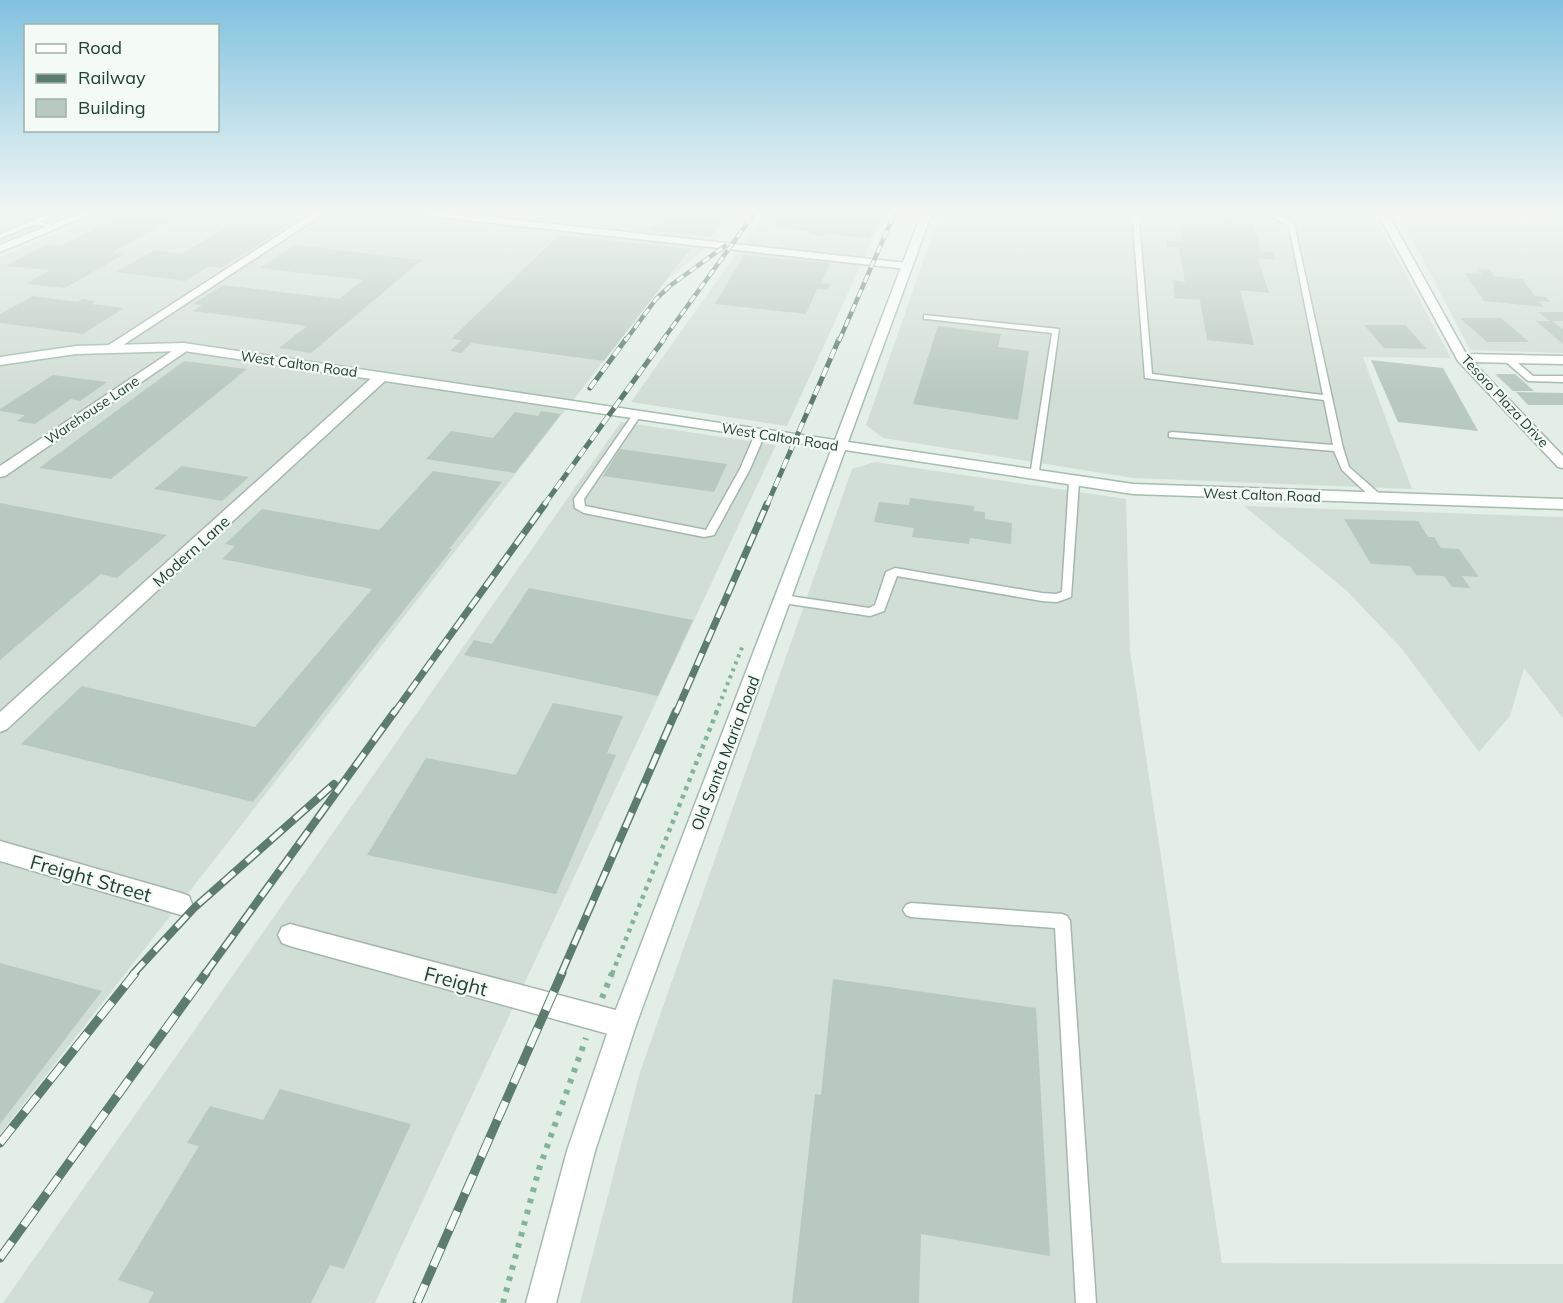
<svg xmlns="http://www.w3.org/2000/svg" width="1563" height="1303" font-family="Mulish,sans-serif">
<rect width="100%" height="100%" fill="#e3eee7"/>
<!-- built -->
<g fill="#d1ded5">
<polygon points="0,210 81,210 0,243"/>
<polygon points="111,210 739,210 719,237 667,280 0,1134 0,257"/>
<polygon points="767,210 886,210 787,426 631,402"/>
<polygon points="941,210 1371,210 1451,358 1363,357 1412,489 1133,478 883,438 866,425"/>
<polygon points="1533,210 1563,210 1563,353 1470,350 1404,223 1553,223"/>
<polygon points="621,422 776,445 375,1303 3,1303"/>
<polygon points="875,462 1126,499 1130,650 1222,1263 1563,1264 1563,1303 580,1303 640,1072 852,469"/>
<polygon points="1244,506 1563,517 1563,718 1524,668 1510,716 1479,752 1402,649 1347,591"/>
</g>
<!-- building -->
<g fill="#b8c9bf">
<polygon points="129,210 186,211 111,253 123,255 65,288 26,284 50,270 6,266 45,245 61,246"/>
<polygon points="667,210 732,210 711,237 649,230"/>
<polygon points="782,210 884,210 870,239 825,233 823,236 809,234 811,231 770,227"/>
<polygon points="1310,210 1358,210 1364,219 1359,219 1361,222 1315,218"/>
<polygon points="1216,217 1252,220 1261,251 1273,252 1276,260 1258,258 1269,293 1240,290 1254,345 1207,340 1200,300 1175,298 1173,280 1185,282 1179,248 1167,247 1166,240 1182,241 1178,218 1217,221"/>
<polygon points="242,218 291,224 221,268 209,266 185,281 116,272 154,250 181,254"/>
<polygon points="559,235 690,249 604,361 471,343 461,353 450,351 462,340 451,339"/>
<polygon points="295,245 422,260 311,353 279,348 307,326 193,311 202,305 193,304 223,285 339,299 363,280 260,268"/>
<polygon points="744,255 830,263 821,283 830,284 827,290 817,289 806,314 715,304"/>
<polygon points="1478,269 1490,270 1494,276 1522,279 1535,296 1546,297 1550,302 1539,301 1544,307 1484,301 1465,273 1482,274"/>
<polygon points="33,296 78,302 82,299 96,301 91,304 124,308 83,334 0,323 0,314"/>
<polygon points="1538,312 1563,312 1563,321 1552,321 1563,329 1563,344 1536,321 1550,321"/>
<polygon points="1460,318 1501,318 1529,342 1487,342"/>
<polygon points="1364,325 1405,325 1427,349 1384,348"/>
<polygon points="938,326 1001,334 998,347 1029,351 1018,420 913,404"/>
<polygon points="1371,360 1443,368 1478,431 1398,422"/>
<polygon points="184,361 247,369 111,479 39,468"/>
<polygon points="1495,374 1515,374 1534,391 1513,391"/>
<polygon points="53,375 107,382 80,401 71,399 35,424 17,421 25,415 0,411 0,409"/>
<polygon points="1516,392 1563,393 1563,405 1528,405"/>
<polygon points="541,411 561,414 515,473 426,459 451,431 493,438 515,412 538,416"/>
<polygon points="620,449 727,464 714,492 603,476"/>
<polygon points="182,466 249,477 222,501 154,489"/>
<polygon points="433,471 502,482 449,549 452,549 253,802 21,744 82,686 255,727 372,589 222,559 235,546 225,544 262,509 379,530"/>
<polygon points="910,498 974,506 974,511 985,512 985,519 1012,523 1011,544 970,538 969,544 912,537 914,528 874,522 879,502 909,505"/>
<polygon points="0,503 167,535 117,578 101,574 0,660"/>
<polygon points="1344,519 1418,521 1428,537 1434,537 1441,548 1459,549 1479,577 1462,576 1470,588 1452,587 1444,576 1416,575 1410,566 1371,564"/>
<polygon points="529,588 693,620 658,696 464,655 474,640 492,644"/>
<polygon points="553,703 623,716 607,753 616,755 556,894 367,855 426,758 516,775"/>
<polygon points="0,963 102,991 0,1124"/>
<polygon points="833,979 1036,1008 1050,1256 921,1234 919,1303 792,1303 815,1094 821,1095"/>
<polygon points="280,1089 411,1124 344,1269 330,1265 311,1303 148,1303 154,1292 118,1280 199,1146 187,1143 210,1106 263,1120"/>
</g>
<g fill="none" stroke-linecap="round" stroke-linejoin="round">
<!-- lane casing -->
<g stroke="#a5b7ad" stroke-width="3">
<g id="lane">
<polygon points="1132,210 1138,210 1152,374 1323,395 1289,226 1261,210 1268,210 1294,224 1343,448 1349,467 1383,497 1383,501 1375,501 1342,470 1334,451 1169,437 1169,433 1172,432 1333,445 1324,400 1145,378"/>
<polygon points="1544,210 1563,210 1563,213"/>
<polygon points="53,212 58,213 40,222 56,226 56,228 34,225 0,238 0,234"/>
<polygon points="924,315 1059,329 1038,478 1032,478 1030,476 1052,333 927,319 924,319"/>
<polygon points="1505,357 1511,357 1533,376 1563,376 1563,382 1528,381 1505,361"/>
<polygon points="637,412 641,415 584,499 585,506 706,530 740,469 755,434 760,431 765,434 750,469 714,535 704,537 584,513 575,508 574,499 634,413"/>
<polygon points="1074,479 1079,482 1071,597 1057,602 1042,601 897,576 884,611 870,616 783,603 777,599 783,595 869,608 875,605 886,572 895,568 1042,593 1056,594 1062,592 1069,482"/>
<polygon points="911,903 1062,914 1067,916 1070,921 1096,1303 1076,1303 1055,928 911,917 906,915 903,910 906,905"/>
</g>
</g>
<!-- street casing -->
<g stroke="#a5b7ad" stroke-width="3">
<g id="street">
<polygon points="318,210 329,210 114,351 110,352 104,348"/>
<polygon points="398,210 427,210 907,263 912,266 907,269 403,213"/>
<polygon points="1376,210 1386,210 1466,354 1563,356 1563,364 1473,362 1563,456 1563,468 1558,467 1458,361"/>
<polygon points="184,343 190,347 188,350 5,476 0,477 0,466"/>
<polygon points="381,373 386,374 387,377 386,380 7,729 0,732 0,712 376,374"/>
<polygon points="0,841 181,893 189,896 192,904 189,912 181,915 0,861"/>
<polygon points="290,924 623,1012 632,1016 636,1025 632,1034 623,1038 290,946 282,943 278,935 282,927"/>
</g>
</g>
<!-- secondary casing -->
<g stroke="#a3bdaf" stroke-width="3">
<g id="secondary">
<polygon points="88,210 101,210 0,252 0,245"/>
<polygon points="923,210 933,210 848,442 1133,484 1563,499 1563,509 1133,494 845,450 636,1025 595,1151 556,1303 526,1303 567,1151 610,1025 832,448 184,351 76,354 0,365 0,357 76,346 184,343 835,440"/>
</g>
</g>
<!-- path-far2 -->
<polyline stroke="#81b499" stroke-width="4" stroke-dasharray="3 4.5" stroke-linecap="butt" points="716,713 743,645"/>
<!-- path-far1 -->
<polyline stroke="#81b499" stroke-width="4.5" stroke-dasharray="4 5" stroke-linecap="butt" points="612,974 717,711"/>
<!-- path -->
<g stroke="#81b499" stroke-width="6" stroke-dasharray="4.5 7" stroke-linecap="butt">
<polyline points="602,998 612,973"/>
<polyline points="503,1303 539,1169 586,1038"/>
</g>
<!-- lane -->
<use href="#lane" fill="#fff" fill-rule="evenodd"/>
<!-- street -->
<use href="#street" fill="#fff" fill-rule="evenodd"/>
<!-- secondary -->
<use href="#secondary" fill="#fff" fill-rule="evenodd"/>
<!-- rail-far4 casing -->
<g stroke="#5c7c6d" stroke-width="4.5">
<g id="rail-far4">
<polyline points="625,341 656,299 671,285 725,246"/>
<polyline points="662,341 757,210"/>
<polyline points="839,341 896,210"/>
</g>
</g>
<!-- rail-far3 casing -->
<g stroke="#5c7c6d" stroke-width="5">
<g id="rail-far3">
<polyline points="590,388 626,339"/>
<polyline points="544,505 664,339"/>
<polyline points="767,505 839,339"/>
</g>
</g>
<!-- rail-far2 casing -->
<g stroke="#5c7c6d" stroke-width="7">
<g id="rail-far2">
<polyline points="394,713 545,504"/>
<polyline points="676,713 767,504"/>
</g>
</g>
<!-- rail-far1 casing -->
<g stroke="#5c7c6d" stroke-width="8">
<g id="rail-far1">
<polyline points="133,974 194,908 334,784"/>
<polyline points="205,974 395,711"/>
<polyline points="561,974 676,711"/>
</g>
</g>
<!-- rail casing -->
<g stroke="#5c7c6d" stroke-width="9">
<g id="rail">
<polyline points="0,1143 135,973"/>
<polyline points="0,1258 206,973"/>
<polyline points="417,1303 562,973"/>
</g>
</g>
<!-- rail-far4 -->
<use href="#rail-far4" stroke="#f4faf6" stroke-width="3" stroke-dasharray="8" stroke-linecap="butt"/>
<!-- rail-far3 -->
<use href="#rail-far3" stroke="#f4faf6" stroke-width="4" stroke-dasharray="10" stroke-linecap="butt"/>
<!-- rail-far2 -->
<use href="#rail-far2" stroke="#f4faf6" stroke-width="4.5" stroke-dasharray="13" stroke-linecap="butt"/>
<!-- rail-far1 -->
<use href="#rail-far1" stroke="#f4faf6" stroke-width="5" stroke-dasharray="16" stroke-linecap="butt"/>
<!-- rail -->
<use href="#rail" stroke="#f4faf6" stroke-width="7" stroke-dasharray="20" stroke-linecap="butt"/>
</g>
<!-- sky -->
<linearGradient id="sky" x2="0" y2="1"><stop stop-color="#81c2df"/><stop offset="0.54" stop-color="#f2f7f4"/><stop offset="1" stop-color="#f2f7f4" stop-opacity="0"/></linearGradient>
<rect width="1563" height="392" fill="url(#sky)"/>
<g text-anchor="middle" dominant-baseline="central" stroke-width="4.5" stroke-linejoin="round" paint-order="stroke">
<!-- far-street labels -->
<g font-size="14" fill="#214132" stroke="#f4faf6">
<text transform="translate(299 364) rotate(8)">West Calton Road</text>
<text transform="translate(1505 401) rotate(47)">Tesoro Plaza Drive</text>
<text transform="translate(92 410) rotate(-34)">Warehouse Lane</text>
<text transform="translate(780 437) rotate(9)">West Calton Road</text>
<text transform="translate(1262 495) rotate(2)">West Calton Road</text>
</g>
<!-- street labels -->
<g font-size="16" fill="#214132" stroke="#f4faf6">
<text transform="translate(191 551) rotate(-42)">Modern Lane</text>
<text transform="translate(725 753) rotate(-69)">Old Santa Maria Road</text>
</g>
<!-- near-street labels -->
<g font-size="20" fill="#214132" stroke="#f4faf6">
<text transform="translate(91 878) rotate(16)">Freight Street</text>
<text transform="translate(456 981) rotate(15)">Freight</text>
</g>
</g>
<!-- legend -->
<rect x="24" y="24" width="195" height="108" fill="#f4faf6" stroke="#a0b0a8" stroke-width="1.5"/>
<rect x="36" y="44" width="30" height="9" fill="#ffffff" stroke="#a0b0a8" stroke-width="1.5"/>
<text x="78" y="54" font-size="18" fill="#214132">Road</text>
<rect x="36" y="74" width="30" height="9" fill="#5c7c6d" stroke="#a0b0a8" stroke-width="1.5"/>
<text x="78" y="84" font-size="18" fill="#214132">Railway</text>
<rect x="36" y="99" width="30" height="18" fill="#b8c9bf" stroke="#a0b0a8" stroke-width="1.5"/>
<text x="78" y="114" font-size="18" fill="#214132">Building</text>
</svg>
